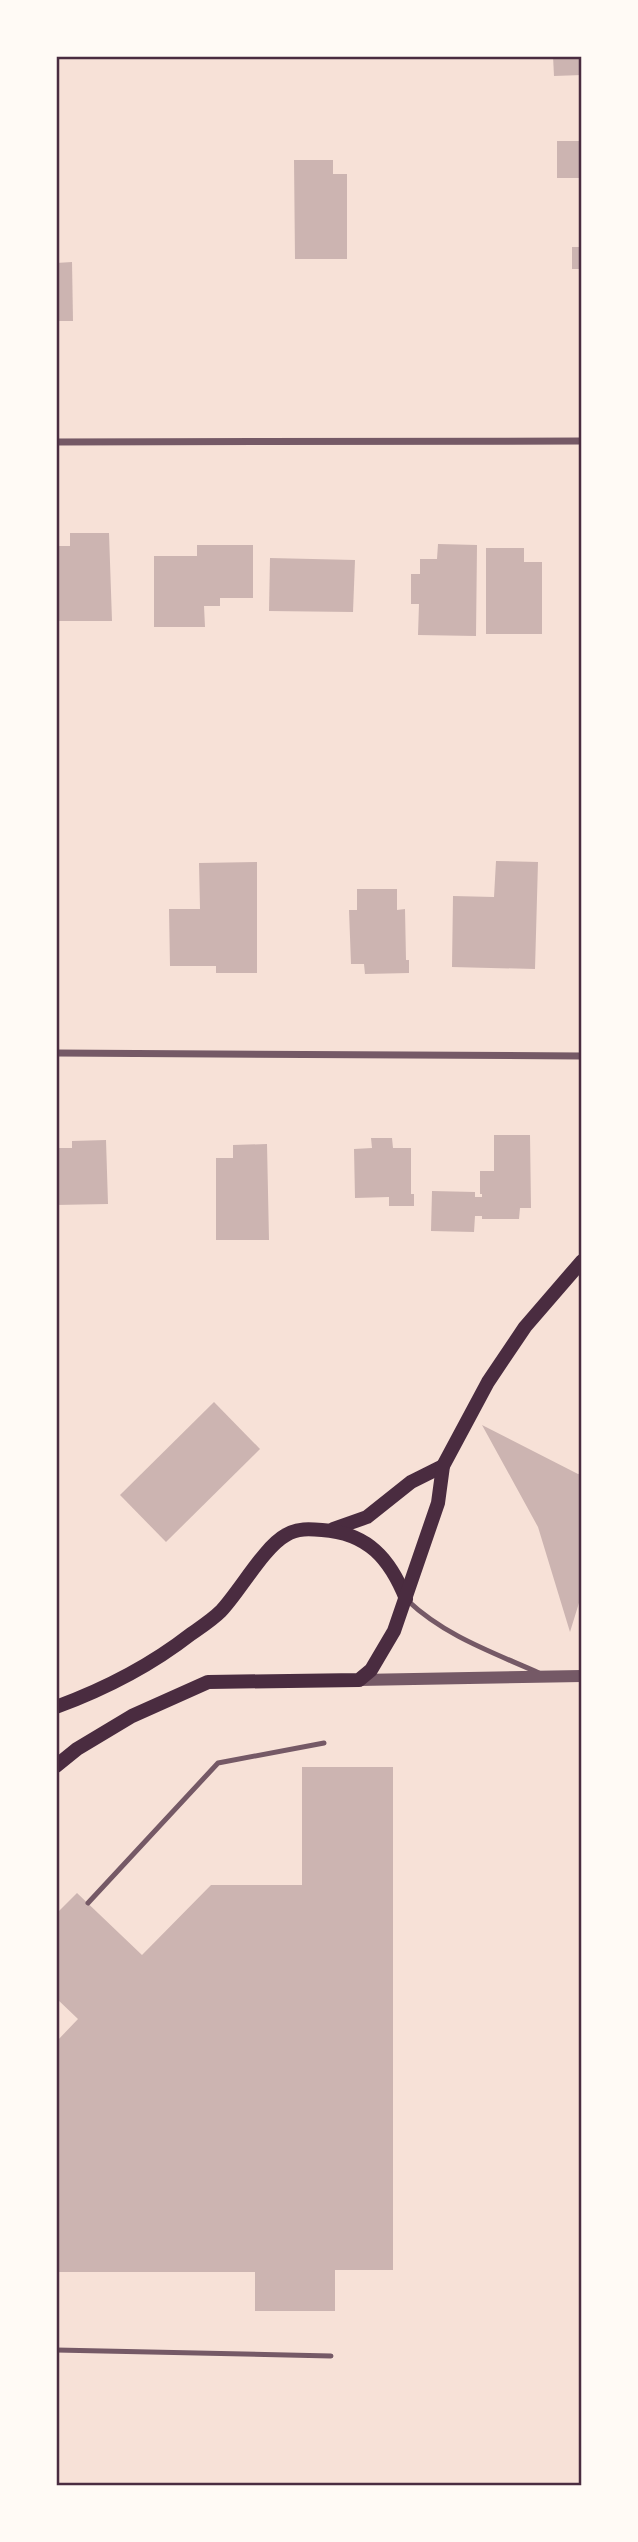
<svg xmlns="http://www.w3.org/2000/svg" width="638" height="2542" font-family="Karla,sans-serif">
<rect width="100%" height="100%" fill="#f7e1d7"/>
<!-- building -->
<g fill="#ccb4b1">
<polygon points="553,56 582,56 582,75 554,76"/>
<rect x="557" y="141" width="25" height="37"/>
<polygon points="294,160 333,160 333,174 347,174 347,259 295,259"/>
<rect x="572" y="247" width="10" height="22"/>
<polygon points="72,262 73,321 56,321 56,263"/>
<polygon points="70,533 109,533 112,621 56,621 56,546 70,546"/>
<polygon points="438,544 477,545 476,636 418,635 419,604 411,604 411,574 420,574 420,559 437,559"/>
<polygon points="197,545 253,545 253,598 220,598 220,606 204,606 205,627 154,627 154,556 197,556"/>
<polygon points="486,548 524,548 524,562 542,562 542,634 486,634"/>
<polygon points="270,558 355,560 353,612 269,611"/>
<polygon points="496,861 538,862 535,969 452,967 453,896 494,897"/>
<polygon points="257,862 257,973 216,973 216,966 170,966 169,909 200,909 199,863"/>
<polygon points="357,889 397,889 397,910 405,909 406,960 409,960 409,973 365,974 364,964 351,964 349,910 357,910"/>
<polygon points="494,1135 530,1135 531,1208 520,1208 519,1219 482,1219 482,1216 475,1216 474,1232 431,1231 432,1191 475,1192 475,1197 482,1197 482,1194 480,1194 480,1171 494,1171"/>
<polygon points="371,1138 392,1138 393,1148 411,1148 411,1194 414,1194 414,1206 389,1206 389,1197 355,1198 354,1149 372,1148"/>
<polygon points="106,1140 108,1204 56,1205 56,1148 72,1148 72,1141"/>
<polygon points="267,1144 269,1240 216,1240 216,1158 233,1158 233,1145"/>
<polygon points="214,1402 260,1449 166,1542 120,1495"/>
<polygon points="482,1425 578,1474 582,1473 582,1593 570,1632 538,1527"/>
<polygon points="302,1767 393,1767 393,2270 335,2270 335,2311 255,2311 255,2272 56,2272 56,2042 78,2019 56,1998 56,1914 77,1893 142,1955 211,1885 302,1885"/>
</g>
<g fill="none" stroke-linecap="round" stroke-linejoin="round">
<!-- service -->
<g stroke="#755966" stroke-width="5">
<path d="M 407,1600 C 445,1636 492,1652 539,1673"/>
<polyline points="88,1903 218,1763 324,1743"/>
<polyline points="56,2350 331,2356"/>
</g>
<!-- minor -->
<g stroke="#755966" stroke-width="7">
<polyline points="56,442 582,441"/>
<polyline points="56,1053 582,1056"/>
</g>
<!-- tertiary -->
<polyline stroke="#755966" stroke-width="12" points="359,1680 582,1676"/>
<!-- secondary -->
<g stroke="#4a2c40" stroke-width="14">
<polyline points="333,1529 367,1517 411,1482 443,1466"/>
<path d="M 56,1707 C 105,1689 150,1666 191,1634 C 201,1627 212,1620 221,1611 C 240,1591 264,1547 286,1535 C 297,1528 310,1529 322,1530 C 368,1533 390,1559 406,1599"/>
<polyline points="56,1766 77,1749 132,1716 208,1682 359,1680 371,1670 394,1631 438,1503 443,1466 488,1382 525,1327 582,1261"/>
</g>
</g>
<!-- border -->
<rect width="638" height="2542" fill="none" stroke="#fffaf5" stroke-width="116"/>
<rect x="58" y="58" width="522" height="2426" fill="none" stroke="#4a2c40" stroke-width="2.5"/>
</svg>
